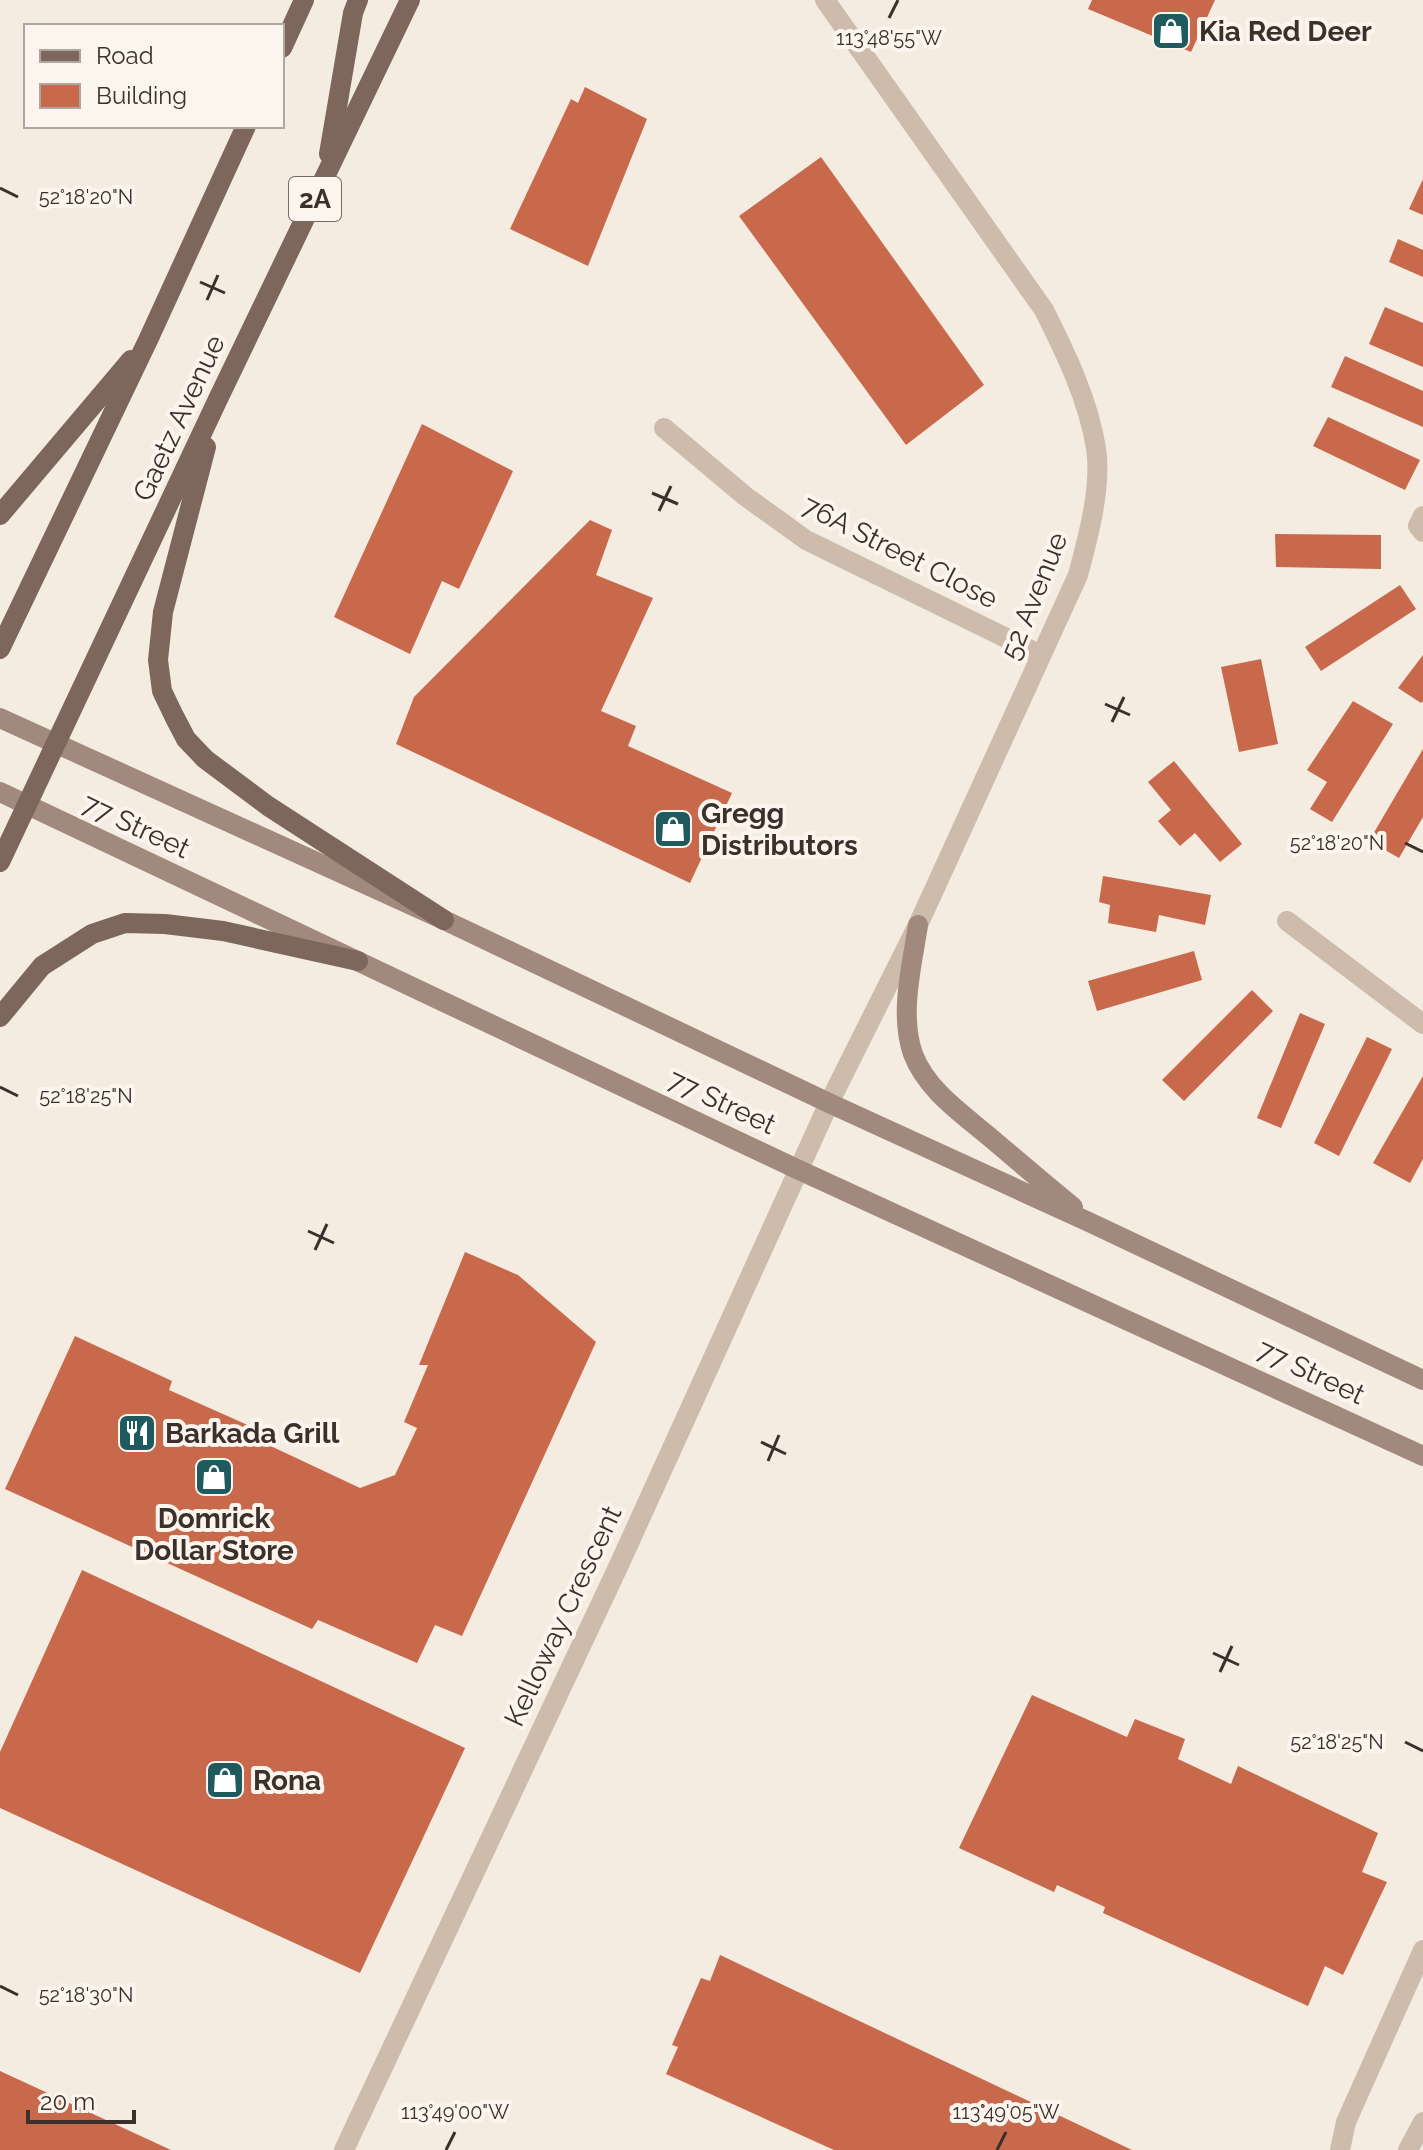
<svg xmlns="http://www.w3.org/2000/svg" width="1423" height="2150" font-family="Raleway,sans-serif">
<rect width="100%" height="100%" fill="#f4ebe1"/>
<!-- building -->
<g fill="#c8694b">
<polygon points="1092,0 1215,0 1191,52 1088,9"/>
<polygon points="585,87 647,119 588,266 510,229 571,99 578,103"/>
<polygon points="821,157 984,385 906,445 739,216"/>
<polygon points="1423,179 1423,215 1409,209"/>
<polygon points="1398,239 1423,250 1423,277 1389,262"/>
<polygon points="1385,307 1423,323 1423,367 1369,344"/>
<polygon points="1345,356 1423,391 1423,427 1331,387"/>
<polygon points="1328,417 1420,460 1405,490 1313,446"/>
<polygon points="422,424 513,471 459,589 442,581 410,654 334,617"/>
<polygon points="590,520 612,530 596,575 653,598 601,711 636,726 628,746 732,793 690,883 396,744 414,697"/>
<polygon points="1275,534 1381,535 1381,569 1276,567"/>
<polygon points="1400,585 1416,609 1321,671 1305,647"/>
<polygon points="1423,655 1423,701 1421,703 1398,688"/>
<polygon points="1261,659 1278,744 1239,752 1221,667"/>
<polygon points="1353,701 1393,724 1332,822 1310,809 1327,782 1307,770"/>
<polygon points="1423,749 1423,817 1399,858 1369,841"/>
<polygon points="1174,761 1242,844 1220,862 1195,833 1180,846 1158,821 1171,810 1148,782"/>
<polygon points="1103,876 1211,895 1205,925 1159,915 1156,932 1108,923 1110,905 1099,902"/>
<polygon points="1194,951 1202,980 1097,1011 1088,981"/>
<polygon points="1252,990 1273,1011 1184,1101 1162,1080"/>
<polygon points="1300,1013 1325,1024 1281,1128 1257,1118"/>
<polygon points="1367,1037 1392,1049 1339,1156 1314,1143"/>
<polygon points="1423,1076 1423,1159 1410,1183 1373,1163"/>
<polygon points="465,1252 518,1275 596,1342 462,1636 435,1625 417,1663 318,1620 312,1629 5,1489 75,1336 172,1381 169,1390 263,1432 260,1441 360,1488 395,1475 417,1428 404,1422 428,1365 419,1365"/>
<polygon points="82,1570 465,1748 360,1973 0,1808 0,1752"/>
<polygon points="1032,1695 1127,1737 1135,1719 1185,1739 1178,1759 1231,1784 1238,1766 1378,1833 1362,1872 1387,1882 1343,1975 1325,1966 1308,2006 1103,1913 1105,1907 1057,1885 1054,1892 959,1848"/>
<polygon points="720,1955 1132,2150 834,2150 666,2074 678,2047 672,2045 701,1978 710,1981"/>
<polygon points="0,2071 171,2150 0,2150"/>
</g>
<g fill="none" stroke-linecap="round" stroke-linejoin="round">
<!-- minor -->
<g stroke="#cdbbac" stroke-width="20">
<polyline points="664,428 745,496 806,540 1041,655"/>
<polyline points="1423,516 1418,526 1423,532"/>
<polyline points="1287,921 1423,1024"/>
<path d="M 344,2150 L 619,1565 L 829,1103 L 918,925 L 1078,575 C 1088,538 1102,486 1096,448 C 1088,399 1066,354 1044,310 L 825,0"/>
</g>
<!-- tertiary -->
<g stroke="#cdbbac" stroke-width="20">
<polyline points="1340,2150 1346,2122 1423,1950"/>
<polyline points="1408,2150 1423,2122"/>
</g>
<!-- secondary -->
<g stroke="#a18a7d" stroke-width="20">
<polyline points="0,718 444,920 829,1103 1091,1223 1423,1380"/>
<polyline points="0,792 799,1170 1423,1456"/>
<path d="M 918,925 C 912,966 899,1014 913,1054 C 927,1091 964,1115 992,1139 C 1019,1162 1046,1185 1073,1207"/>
</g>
<!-- primary -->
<g stroke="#7d675c" stroke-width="20">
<polyline points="282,48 304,0"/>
<polyline points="329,154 353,13 358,0"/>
<polyline points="206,447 163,612 158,660 162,691 174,716 186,739 205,759 268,806 444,920"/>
<polyline points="0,515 131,360"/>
<polyline points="0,649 149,338 246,126"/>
<polyline points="0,862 219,397 410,0"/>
<polyline points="0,1017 42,966 92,934 125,923 165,924 223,931 358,961"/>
</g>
</g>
<!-- ticks -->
<path fill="none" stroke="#3b302b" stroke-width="3" d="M 889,18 L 898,0M 0,188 L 18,197M 200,282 L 225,293M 207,300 L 218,275M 652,493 L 678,504M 659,511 L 671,486M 1105,704 L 1130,715M 1112,722 L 1124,697M 1405,843 L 1423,852M 0,1087 L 18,1096M 308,1231 L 334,1243M 315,1250 L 327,1224M 761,1442 L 786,1454M 768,1461 L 779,1435M 1213,1653 L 1239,1665M 1220,1672 L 1232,1646M 1405,1742 L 1423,1751M 0,1986 L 18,1995M 446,2150 L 455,2132M 997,2150 L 1006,2132"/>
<!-- icons -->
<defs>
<g id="shop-square" transform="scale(2)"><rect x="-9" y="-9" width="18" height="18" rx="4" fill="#1f5a5e" stroke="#fbf5ee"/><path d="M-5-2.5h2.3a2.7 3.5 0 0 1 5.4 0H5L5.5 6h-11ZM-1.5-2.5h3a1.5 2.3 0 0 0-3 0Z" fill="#fff"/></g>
<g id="restaurant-square" transform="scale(2)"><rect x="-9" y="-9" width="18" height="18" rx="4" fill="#1f5a5e" stroke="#fbf5ee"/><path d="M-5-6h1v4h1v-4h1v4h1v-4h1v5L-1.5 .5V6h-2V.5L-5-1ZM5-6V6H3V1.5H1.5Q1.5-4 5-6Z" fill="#fff"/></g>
</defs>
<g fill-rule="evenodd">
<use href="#shop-square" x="1171" y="31"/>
<use href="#shop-square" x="673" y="829"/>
<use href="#restaurant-square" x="137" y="1433"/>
<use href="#shop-square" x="214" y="1477"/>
<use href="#shop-square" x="225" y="1780"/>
</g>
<g text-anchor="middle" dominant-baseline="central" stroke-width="8" stroke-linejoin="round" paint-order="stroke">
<!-- shield labels -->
<rect fill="#fbf5ee" stroke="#756b66" stroke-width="2" x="289" y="177" width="52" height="44" rx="6"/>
<g font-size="26" font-weight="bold" fill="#3b302b">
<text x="315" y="199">2A</text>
</g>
<!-- poi labels -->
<g font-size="28" font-weight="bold" fill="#3b302b" stroke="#fbf5ee" text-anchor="start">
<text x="1199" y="31">Kia Red Deer</text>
<text x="701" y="813">Gregg<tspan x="701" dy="32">Distributors</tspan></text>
<text x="165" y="1433">Barkada Grill</text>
<text x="214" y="1518" text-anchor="middle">Domrick<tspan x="214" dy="32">Dollar Store</tspan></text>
<text x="253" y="1780">Rona</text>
</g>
<!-- street labels -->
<g font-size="28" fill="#3b302b" stroke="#fbf5ee">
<text transform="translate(179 418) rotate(-65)">Gaetz Avenue</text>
<text transform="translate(900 552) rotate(27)">76A Street Close</text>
<text transform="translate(1034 596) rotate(-68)">52 Avenue</text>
<text transform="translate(136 826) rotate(25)">77 Street</text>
<text transform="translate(722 1102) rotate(25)">77 Street</text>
<text transform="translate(1311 1372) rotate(25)">77 Street</text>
<text transform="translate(563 1616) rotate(-65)">Kelloway Crescent</text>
</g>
</g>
<g font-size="20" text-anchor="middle" fill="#3b302b" stroke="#fbf5ee" stroke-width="8" stroke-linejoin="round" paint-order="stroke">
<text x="889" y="45">113°48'55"W</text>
<text x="86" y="204">52°18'20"N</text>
<text x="1337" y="850">52°18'20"N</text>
<text x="86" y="1103">52°18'25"N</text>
<text x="1337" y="1749">52°18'25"N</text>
<text x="86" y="2002">52°18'30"N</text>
<text x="455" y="2119">113°49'00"W</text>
<text x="1006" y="2119">113°49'05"W</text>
</g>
<!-- legend -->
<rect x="24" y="24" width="260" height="104" fill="#fbf5ee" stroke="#aea6a0" stroke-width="2"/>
<rect x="40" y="50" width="40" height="12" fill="#7d675c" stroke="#aea6a0" stroke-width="2"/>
<text x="96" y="64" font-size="24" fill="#3b302b">Road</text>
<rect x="40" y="84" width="40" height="24" fill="#c8694b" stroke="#aea6a0" stroke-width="2"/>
<text x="96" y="104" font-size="24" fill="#3b302b">Building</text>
<!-- scale -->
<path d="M28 2110v12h106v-12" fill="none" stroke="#3b302b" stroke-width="4"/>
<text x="40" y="2110" font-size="24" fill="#3b302b" stroke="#fbf5ee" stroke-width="6" paint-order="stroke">20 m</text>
</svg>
